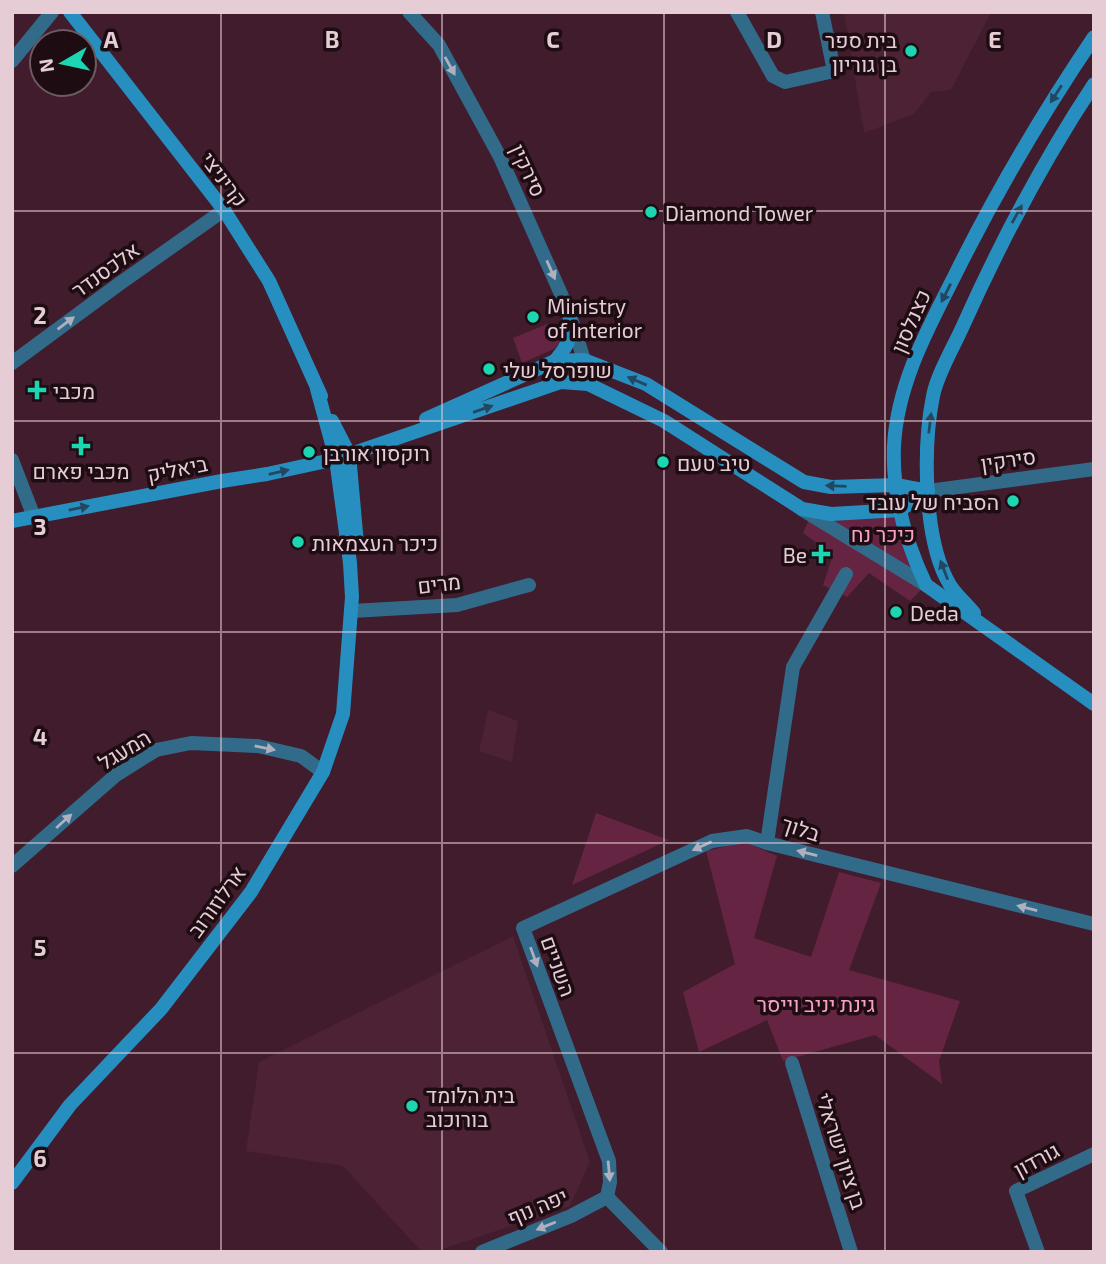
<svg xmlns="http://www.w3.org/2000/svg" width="1106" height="1264" font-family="'Exo 2',Heebo,sans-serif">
<rect width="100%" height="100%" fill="#401c2c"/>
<!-- built -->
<g fill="#4d2235">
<polygon points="844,12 991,12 951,90 931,92 914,114 864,133"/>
<polygon points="488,710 518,721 512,762 479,751"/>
<polygon points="513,936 590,1162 570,1206 434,1252 422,1252 343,1166 246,1151 259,1062"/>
</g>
<!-- green -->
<g fill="#652442">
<polygon points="547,324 551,331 565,327 566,336 554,349 522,363 513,338"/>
<polygon points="900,510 926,585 910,601 869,573 847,597 823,585 833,555 803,533 811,515"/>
<polygon points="596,813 669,840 572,885"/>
<polygon points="745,842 777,856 754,938 811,957 839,872 881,883 849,970 960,1001 939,1061 942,1084 875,1035 783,1061 767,1020 699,1052 683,992 735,964 706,851"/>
</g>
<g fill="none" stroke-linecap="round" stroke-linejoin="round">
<!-- street -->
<g stroke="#326b8a" stroke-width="14">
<polyline points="409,12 439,45 500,157 569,312 584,360 588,384"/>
<polyline points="737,12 773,76 785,82 834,71 822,12"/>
<polyline points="12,61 52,12"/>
<polyline points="12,363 119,284 224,210"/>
<polyline points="12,460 34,517"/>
<polyline points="928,491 1094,469"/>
<polyline points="803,510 926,585"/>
<polyline points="352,611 457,605 529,585"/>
<polyline points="767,843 793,667 846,574"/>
<polyline points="12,866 116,775 156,750 191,743 258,746 301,756 323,772"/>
<polyline points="792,1063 851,1252"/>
<polyline points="607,1197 610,1182 609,1161 523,928 712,841 747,836 767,843 1094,924"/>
<polyline points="607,1197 661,1252"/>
<polyline points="482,1252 571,1216 607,1197"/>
<polyline points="1038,1252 1016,1191 1094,1154"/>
</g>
<!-- secondary -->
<g stroke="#278fc0" stroke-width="14">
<polyline points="70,12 224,210 269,281 321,396"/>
<path d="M 1094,37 C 1042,114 995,194 954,277 C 927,330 897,385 894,446 C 892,494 906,543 926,585 L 1094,704"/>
<path d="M 555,361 C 571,342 572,336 569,312"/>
<polyline points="426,419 555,361 584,360 646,384 804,482 831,487 896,485 928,491"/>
<polyline points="332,421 349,454 357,544"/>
<polyline points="12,521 222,481 267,474 336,459 561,382 588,384 664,421 802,509 831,514 900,510 928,491"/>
<path d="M 974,613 C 967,604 956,595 950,585 C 923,541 923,446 933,396 C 937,375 953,348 962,328 C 1000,243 1043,161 1094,84"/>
<polyline points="12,1183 70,1105 161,1009 251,892 323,772 343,714 352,597 350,563 336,459 317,389"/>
</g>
</g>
<!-- one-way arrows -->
<defs><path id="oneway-solid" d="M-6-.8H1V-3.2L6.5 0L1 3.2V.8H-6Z" transform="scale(1.75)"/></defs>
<g fill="#afafbe">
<use href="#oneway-solid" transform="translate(450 66) rotate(61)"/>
<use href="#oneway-solid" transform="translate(551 270) rotate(66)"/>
<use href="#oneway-solid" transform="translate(66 323) rotate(-37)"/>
<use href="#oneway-solid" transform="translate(265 748) rotate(11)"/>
<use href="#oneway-solid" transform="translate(64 821) rotate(-42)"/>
<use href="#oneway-solid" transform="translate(702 846) rotate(156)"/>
<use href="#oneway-solid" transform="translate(807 853) rotate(-166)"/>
<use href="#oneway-solid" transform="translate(1027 908) rotate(-166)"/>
<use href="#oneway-solid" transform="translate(534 957) rotate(70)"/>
<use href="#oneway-solid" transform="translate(609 1171) rotate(85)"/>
<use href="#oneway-solid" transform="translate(546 1226) rotate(158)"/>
</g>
<g fill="#224861">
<use href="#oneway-solid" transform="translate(1056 94) rotate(123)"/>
<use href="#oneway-solid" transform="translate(1017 214) rotate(-61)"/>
<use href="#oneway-solid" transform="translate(946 293) rotate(117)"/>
<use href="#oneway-solid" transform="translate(637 381) rotate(-157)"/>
<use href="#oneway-solid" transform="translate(483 409) rotate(-19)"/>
<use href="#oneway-solid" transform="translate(930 423) rotate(-83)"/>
<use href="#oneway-solid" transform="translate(279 472) rotate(-13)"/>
<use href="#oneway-solid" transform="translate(836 486) rotate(-178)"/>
<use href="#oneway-solid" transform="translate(79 508) rotate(-11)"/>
<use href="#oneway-solid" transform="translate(944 570) rotate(-111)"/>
</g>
<!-- grid -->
<path fill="none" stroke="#e5ccd5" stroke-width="2" stroke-opacity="0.55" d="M 221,12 L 221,1252M 442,12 L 442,1252M 664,12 L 664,1252M 885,12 L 885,1252M 12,211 L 1094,211M 12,421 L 1094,421M 12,632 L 1094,632M 12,843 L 1094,843M 12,1053 L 1094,1053"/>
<!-- markers -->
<g fill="#1cd5b1" stroke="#1d0d13" stroke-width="2.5">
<circle cx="911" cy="51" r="7"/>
<circle cx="651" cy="212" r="7"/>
<circle cx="533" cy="317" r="7"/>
<circle cx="489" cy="369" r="7"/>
<path d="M33.5 379.5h7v7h7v7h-7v7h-7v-7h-7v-7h7z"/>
<path d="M77.5 435.5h7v7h7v7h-7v7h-7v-7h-7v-7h7z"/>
<circle cx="309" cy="452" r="7"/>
<circle cx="663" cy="462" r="7"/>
<circle cx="1013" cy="501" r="7"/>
<circle cx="298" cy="542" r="7"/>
<path d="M817.5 543.5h7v7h7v7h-7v7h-7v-7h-7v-7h7z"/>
<circle cx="896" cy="612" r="7"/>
<circle cx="412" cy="1106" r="7"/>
</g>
<g text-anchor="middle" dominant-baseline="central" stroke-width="7" stroke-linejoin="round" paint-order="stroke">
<!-- poi labels -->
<g font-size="21" fill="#e5ccd5" stroke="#1d0d13" text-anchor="start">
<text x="897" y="39" text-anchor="end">בית ספר<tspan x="897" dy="24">בן גוריון</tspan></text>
<text x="665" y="212">Diamond Tower</text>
<text x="547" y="305">Ministry<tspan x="547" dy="24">of Interior</tspan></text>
<text x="503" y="369">שופרסל שלי</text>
<text x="53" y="390">מכבי</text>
<text x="323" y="452">רוקסון אורבן</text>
<text x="677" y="462">טיב טעם</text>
<text x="81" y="470" text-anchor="middle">מכבי פארם</text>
<text x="999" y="501" text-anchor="end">הסביח של עובד</text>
<text x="312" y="542">כיכר העצמאות</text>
<text x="807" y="554" text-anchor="end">Be</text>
<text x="910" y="612">Deda</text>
<text x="426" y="1094">בית הלומד<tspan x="426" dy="24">בורוכוב</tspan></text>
</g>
<!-- street labels -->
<g font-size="21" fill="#e5ccd5" stroke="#1d0d13">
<text transform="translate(529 170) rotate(65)">סירקין</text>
<text transform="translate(225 179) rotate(53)">קריניצי</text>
<text transform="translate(105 269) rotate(-36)">אלכסנדר</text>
<text transform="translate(910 321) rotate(-66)">כצנלסון</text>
<text transform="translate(1008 459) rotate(-8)">סירקין</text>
<text transform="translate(177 468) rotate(-11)">ביאליק</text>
<text transform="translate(439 583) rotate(-7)">מרים</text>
<text transform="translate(124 749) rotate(-31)">המעגל</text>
<text transform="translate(801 828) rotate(18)">בלוך</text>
<text transform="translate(216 901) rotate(-54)">ארלוזורוב</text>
<text transform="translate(559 966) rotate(70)">השניים</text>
<text transform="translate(842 1151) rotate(72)">בן ציון ישראלי</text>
<text transform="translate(1036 1159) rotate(-28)">גורדון</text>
<text transform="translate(537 1206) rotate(-23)">יפה נוף</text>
</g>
<!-- park labels -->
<g font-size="21" fill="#f9a0c3" stroke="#1d0d13">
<text x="883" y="533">כיכר נח</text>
<text x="816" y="1003">גינת יניב וייסר</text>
</g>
</g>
<g font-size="23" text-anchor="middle" font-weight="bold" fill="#e5ccd5" stroke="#1d0d13" stroke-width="7" stroke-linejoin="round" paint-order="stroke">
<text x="111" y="48">A</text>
<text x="332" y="48">B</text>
<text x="553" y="48">C</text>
<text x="774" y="48">D</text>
<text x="995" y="48">E</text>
<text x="40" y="324">2</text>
<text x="40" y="535">3</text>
<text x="40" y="745">4</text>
<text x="40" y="956">5</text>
<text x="40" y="1167">6</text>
</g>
<!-- border -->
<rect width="1106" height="1264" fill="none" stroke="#e5ccd5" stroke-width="28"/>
<!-- north arrow -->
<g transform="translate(63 63) rotate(261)"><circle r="33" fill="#1d0d13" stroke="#6d5961" stroke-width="2"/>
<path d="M0-5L12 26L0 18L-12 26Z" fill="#1cd5b1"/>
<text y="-10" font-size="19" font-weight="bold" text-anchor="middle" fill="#e5ccd5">N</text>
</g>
</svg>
